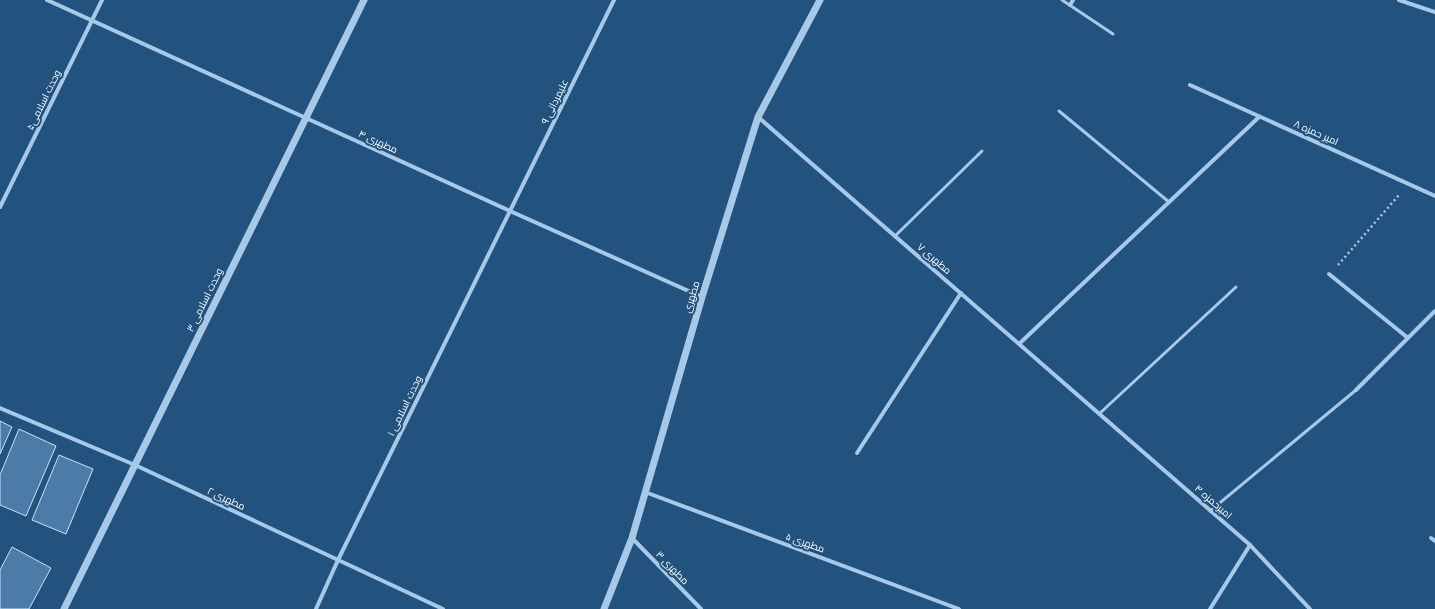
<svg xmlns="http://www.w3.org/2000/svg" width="1435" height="609" font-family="'Varela Round',Cairo,sans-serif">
<rect width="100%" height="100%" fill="#22527e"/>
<!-- building -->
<g fill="#4b7ca7" stroke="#cae1f5">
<polygon points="0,421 12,427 0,454"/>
<polygon points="19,429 56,446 26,516 0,505 0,475"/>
<polygon points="59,455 93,469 66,534 32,520"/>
<polygon points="12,547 51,568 29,609 0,609 0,570"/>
</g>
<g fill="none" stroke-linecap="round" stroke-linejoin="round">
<!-- path -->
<polyline stroke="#a7c9e6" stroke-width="2.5" stroke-dasharray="2 3" stroke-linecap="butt" points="1338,265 1399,195"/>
<!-- service -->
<g stroke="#a7c9e6" stroke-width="3">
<polyline points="1062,0 1113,34"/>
<polyline points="1059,111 1169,202"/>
<polyline points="895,236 982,151"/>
<polyline points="1099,414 1236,287"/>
<polyline points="1210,511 1356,390"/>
</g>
<!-- minor -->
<g stroke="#a7c9e6" stroke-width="4">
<polyline points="47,0 510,211 702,297"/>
<polyline points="1399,0 1435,12"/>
<polyline points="1070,5 1073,0"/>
<polyline points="1190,85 1435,196"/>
<polyline points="758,117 1250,545 1310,609"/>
<polyline points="0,207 102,0"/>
<polyline points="1329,274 1408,338"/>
<polyline points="1019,344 1259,117"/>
<polyline points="1356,390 1435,311"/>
<polyline points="0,408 135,465 443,609"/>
<polyline points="857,453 961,293"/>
<polyline points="645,492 959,609"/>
<polyline points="632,538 701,609"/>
<polyline points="1431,538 1435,541"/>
<polyline points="316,609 338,560 614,0"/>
<polyline points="1210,609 1250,545"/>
</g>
<!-- tertiary -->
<g stroke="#a7c9e6" stroke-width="7">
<polyline points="64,609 364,0"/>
<polyline points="604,609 632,538 702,297 758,117 820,0"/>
</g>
</g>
<g text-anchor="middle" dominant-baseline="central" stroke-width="4" stroke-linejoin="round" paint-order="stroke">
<!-- street labels -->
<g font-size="10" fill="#fff" stroke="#22527e">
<text transform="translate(44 100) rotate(-64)">وحدت اسلامی۵</text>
<text transform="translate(555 102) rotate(-64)">علیمردانی ۹</text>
<text transform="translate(1316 133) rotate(24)">امیر حمزه ۸</text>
<text transform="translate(378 142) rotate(25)">مطهری ۴</text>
<text transform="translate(934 259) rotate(41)">مطهری ۷</text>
<text transform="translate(692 297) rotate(-73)">مطهری</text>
<text transform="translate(205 300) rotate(-64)">وحدت اسلامی ۳</text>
<text transform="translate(405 406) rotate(-64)">وحدت اسلامی ۱</text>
<text transform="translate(226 499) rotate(25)">مطهری ۲</text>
<text transform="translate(1213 502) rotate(41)">امیرحمزه ۴</text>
<text transform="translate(805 543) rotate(20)">مطهری ۵</text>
<text transform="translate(672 568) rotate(46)">مطهری ۳</text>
</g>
</g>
</svg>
